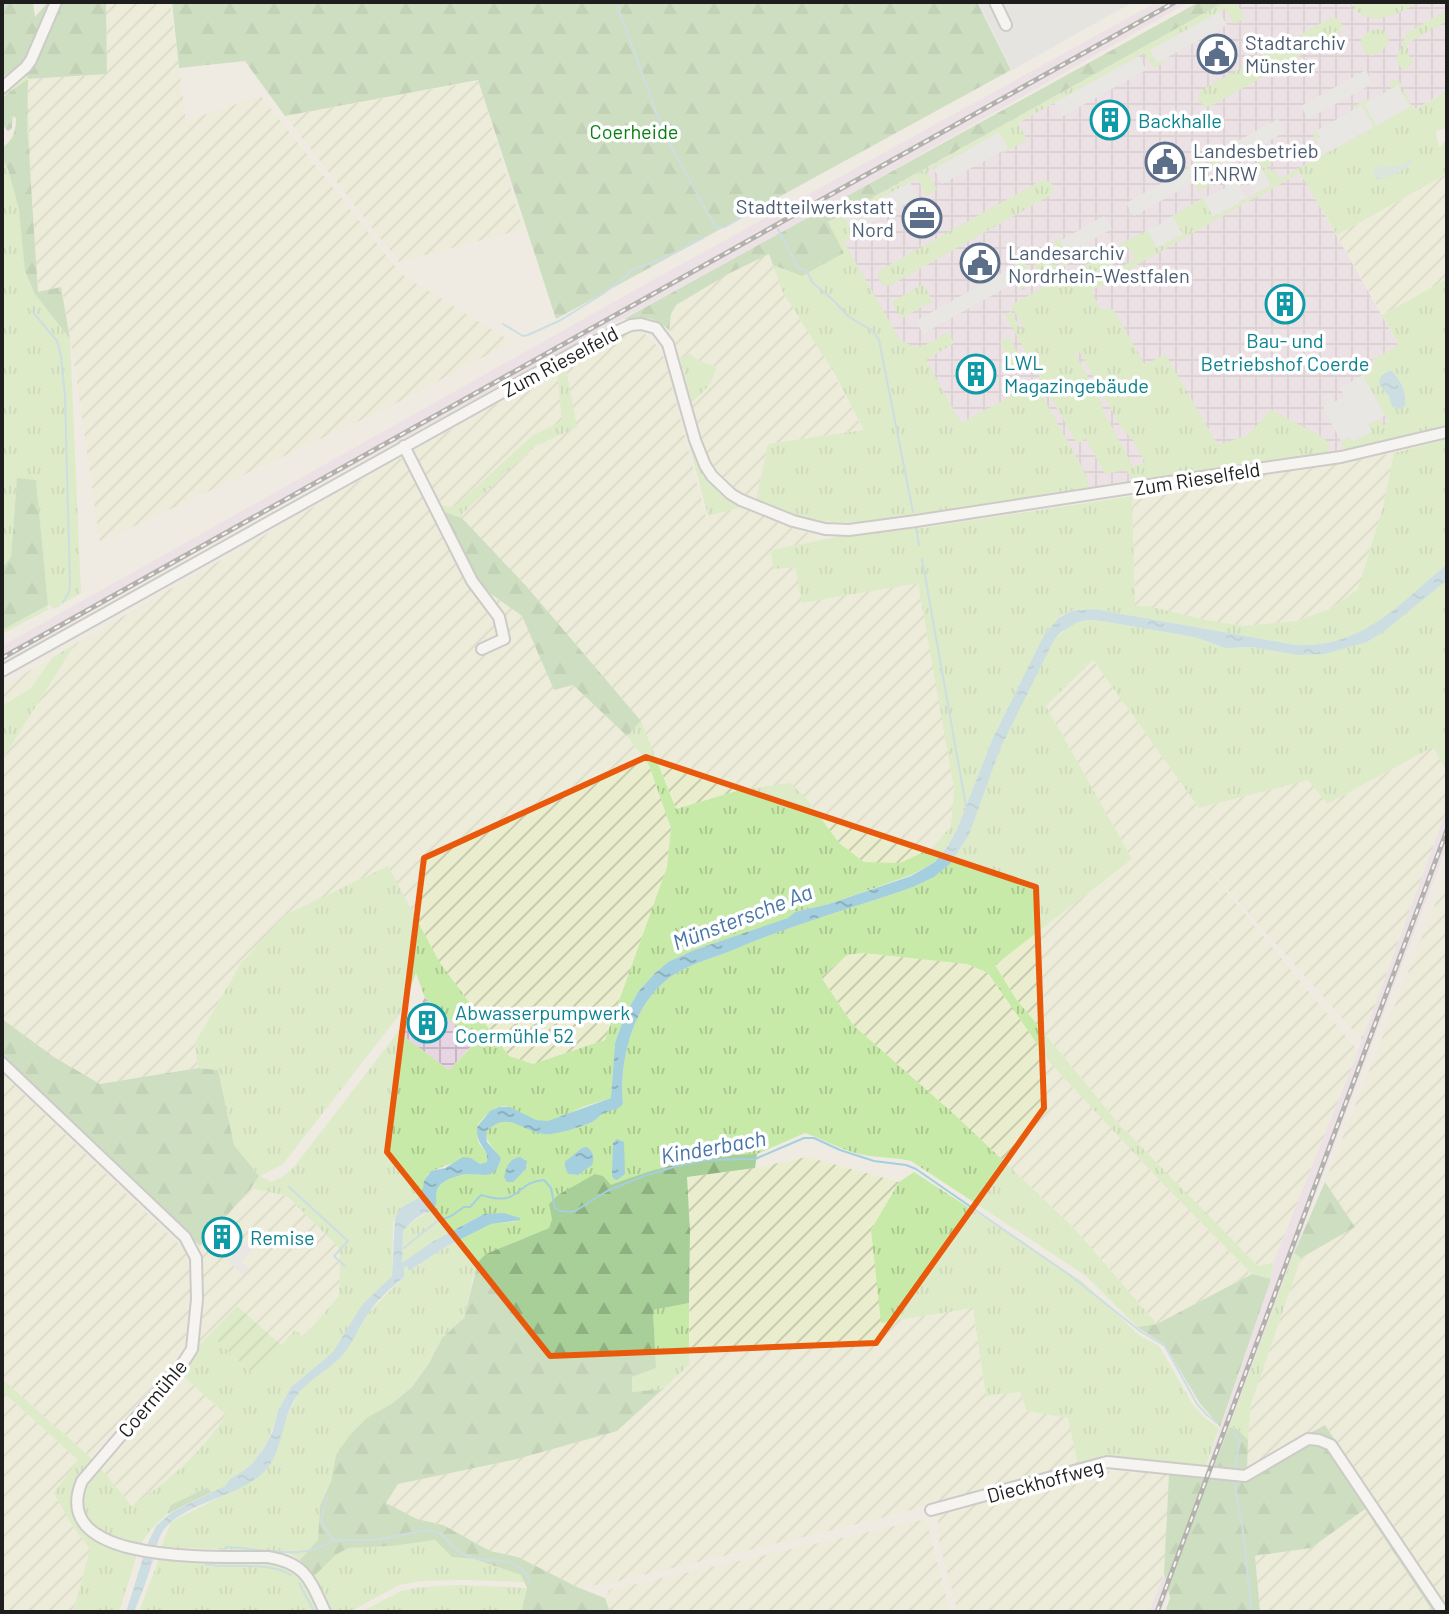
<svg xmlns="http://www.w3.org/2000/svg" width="1449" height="1614" font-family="Barlow,sans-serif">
<defs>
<pattern id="industrial-grid" width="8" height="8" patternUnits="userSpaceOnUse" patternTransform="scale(2)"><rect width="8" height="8" fill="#e8d5e4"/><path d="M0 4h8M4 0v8" fill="none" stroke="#c7b6c3"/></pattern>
<pattern id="farmland-furrows" width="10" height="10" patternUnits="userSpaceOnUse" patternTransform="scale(2)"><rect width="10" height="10" fill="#ebeece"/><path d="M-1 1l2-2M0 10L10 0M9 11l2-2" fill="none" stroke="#c9ccb0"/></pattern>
<pattern id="grass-tufts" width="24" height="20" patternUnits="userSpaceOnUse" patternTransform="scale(2)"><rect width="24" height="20" fill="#c8eaa8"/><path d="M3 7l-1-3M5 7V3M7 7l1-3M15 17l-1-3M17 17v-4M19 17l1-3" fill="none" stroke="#abc890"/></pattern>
<pattern id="forest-firs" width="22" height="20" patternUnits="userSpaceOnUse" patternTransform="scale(2)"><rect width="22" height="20" fill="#a7cf97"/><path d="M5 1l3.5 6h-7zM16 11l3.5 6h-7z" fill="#8fb182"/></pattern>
<pattern id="wetland-marsh" width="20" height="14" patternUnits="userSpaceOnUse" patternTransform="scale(2)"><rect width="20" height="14" fill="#c0ddd0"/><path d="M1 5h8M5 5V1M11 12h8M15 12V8" fill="none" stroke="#a5bdb2"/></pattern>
<pattern id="garden-furrows" width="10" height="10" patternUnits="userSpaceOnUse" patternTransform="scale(2)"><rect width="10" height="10" fill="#c8eaa8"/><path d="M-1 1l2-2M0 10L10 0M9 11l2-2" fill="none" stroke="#abc890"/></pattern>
<pattern id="water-ripples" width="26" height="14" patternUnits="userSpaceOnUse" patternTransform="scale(2)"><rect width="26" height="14" fill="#a3cfde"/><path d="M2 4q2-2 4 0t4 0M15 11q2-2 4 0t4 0" fill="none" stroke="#8cb1be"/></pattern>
</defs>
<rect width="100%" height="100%" fill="#efebe3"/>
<!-- residential -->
<polygon fill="#dcdbdb" points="978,2 1133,2 1012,70"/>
<!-- industrial -->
<g fill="url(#industrial-grid)">
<polygon points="1216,2 1447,2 1447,91 1301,173 1445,427 1373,446 984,504 826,219"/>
<polygon points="425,998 475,1042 449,1070 398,1032"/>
</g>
<!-- railway -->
<g fill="#e8d5e4">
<polygon points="1157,2 1189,2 826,208 299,495 2,661 2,646 644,285"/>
<polygon points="1447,808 1447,847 1444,854 1370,1048 1161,1612 1149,1612 1203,1478 1271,1279 1273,1263 1358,1051"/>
</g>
<!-- farmland -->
<g fill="url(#farmland-furrows)">
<polygon points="106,2 170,2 186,121 261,96 401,274 512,342 391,406 100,542 71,341 62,288 38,293 27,124 28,79 107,74"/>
<polygon points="478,81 523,229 399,262 285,116"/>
<polygon points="1447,174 1447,279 1382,315 1337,235"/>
<polygon points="769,254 864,431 768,444 756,500 734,490 721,477 704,448 680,358 669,330 671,314 676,305 730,273"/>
<polygon points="632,333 643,333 651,338 665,359 706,518 708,516 741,507 800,532 814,533 817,541 771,550 795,566 802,602 918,583 955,788 951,826 931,848 900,863 864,863 839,843 806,798 740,790 676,809 641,721 462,518 461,514 534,447 576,427 565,364 588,351 622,335"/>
<polygon points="557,370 562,421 533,435 454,507 439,505 414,450"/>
<polygon points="1394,453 1383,507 1358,589 1330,609 1296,621 1244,626 1206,620 1148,606 1135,606 1132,496"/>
<polygon points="397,459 404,459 408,464 466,584 481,587 522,616 554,690 573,685 627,736 649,765 671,828 667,867 605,1040 533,1064 509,1056 440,963 388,867 285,915 241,963 195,1043 198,1068 100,1084 54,1057 2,1019 2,760 75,644"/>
<polygon points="52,658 30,689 2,706 2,686"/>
<polygon points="1093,660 1199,808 1308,780 1328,804 1433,747 1447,772 1447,808 1362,1040 1192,850 1358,1051 1273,1263 1258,1266 1120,1125 1016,999 995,964 1132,859 1046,706"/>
<polygon points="1447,874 1447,1607 1325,1425 1246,1469 1251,1404 1301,1258 1355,1227 1325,1182"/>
<polygon points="863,953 967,964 988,973 1051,1064 1160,1181 1252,1274 1157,1324 1073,1227 955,1115 853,1025 821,977 847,955"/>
<polygon points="2,1073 185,1250 190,1270 190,1310 184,1352 90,1457 2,1379"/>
<polygon points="807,1157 899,1182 871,1230 973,1308 986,1396 1020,1392 1027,1411 1069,1418 1078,1465 874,1520 606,1584 577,1587 518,1557 490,1551 443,1525 417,1519 386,1504 398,1484 517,1459 689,1365 690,1231 687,1177 755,1168"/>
<polygon points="251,1188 287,1196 340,1249 339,1296 303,1337 295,1331 281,1345 237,1306 197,1347 200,1246"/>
<polygon points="180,1373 226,1415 197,1452 167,1482 132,1506 101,1469"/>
<polygon points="2,1391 78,1460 54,1493 71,1524 90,1549 73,1612 2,1612"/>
<polygon points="1106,1471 1169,1474 1164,1573 1149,1612 958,1612 939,1542 937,1514"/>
<polygon points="1365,1509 1433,1612 1260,1612 1254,1556 1311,1548"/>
<polygon points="926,1519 950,1612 610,1612 605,1598 609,1590"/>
</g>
<!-- grass -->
<g fill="url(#grass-tufts)" fill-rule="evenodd">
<polygon points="1224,2 1236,2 1245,18 1234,24 1225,9 1150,50 1157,63 1165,59 1166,61 1154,69 1144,53 1018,123 1027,140 1003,153 1002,151 1007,147 999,133 927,172 937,189 926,196 917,178 845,218 853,233 858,230 860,233 844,242 900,340 917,348 927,344 948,332 954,343 926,360 961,423 1035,383 1087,476 1089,488 1019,502 870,523 812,521 756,500 768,444 864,430 833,371 782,291 773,265 802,276 844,253 828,223"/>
<path d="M 1350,2 L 1420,2 C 1397,14 1368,32 1350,2 Z"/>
<polygon points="1447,10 1447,21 1406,44 1409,51 1407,53 1414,63 1402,70 1396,59 1406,35 1410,31"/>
<polygon points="1335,17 1342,24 1341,33 1211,106 1206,107 1198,101 1200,91 1330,18"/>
<path d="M 1380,29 L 1387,33 L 1389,41 L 1381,52 L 1372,56 C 1364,53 1361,47 1361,39 L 1369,31 Z"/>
<path d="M 27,74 L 35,294 L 70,339 L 81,593 L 54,609 L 49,605 L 47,607 L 49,609 L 2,634 L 2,630 L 48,605 L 36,480 L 17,479 L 11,557 L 2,568 L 2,148 C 13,139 15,133 16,119 L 14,116 L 12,127 L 8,131 L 2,125 L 2,95 Z"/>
<path d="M 1391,80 L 1399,81 L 1414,110 L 1447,91 L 1447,127 L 1436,132 L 1439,148 L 1447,139 L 1447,174 L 1337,235 L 1300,173 L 1261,195 L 1262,198 L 1260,199 L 1258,196 L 1091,291 L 1101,309 L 1113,309 L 1145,365 L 1165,354 L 1218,445 L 1248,435 L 1271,410 L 1323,437 L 1329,444 L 1328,452 L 1133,481 L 1126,470 L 1105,474 L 1086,439 L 1077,444 L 1005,315 L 1011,311 L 1021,330 L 1024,329 L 1011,305 L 1105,254 L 1108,254 L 1108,257 L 1116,270 L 1135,259 L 1127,246 L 1121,249 L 1119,245 L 1147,230 L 1158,248 L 1182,234 L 1172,216 L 1203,198 L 1214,217 L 1271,185 L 1261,166 L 1255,168 L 1261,159 L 1267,155 L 1272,164 L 1267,167 L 1269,172 L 1275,169 L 1280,179 L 1322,155 L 1313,138 L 1315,128 L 1320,138 L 1315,140 L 1323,155 L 1373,128 L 1362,106 L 1356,109 L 1354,106 L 1370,98 L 1371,100 L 1365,104 L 1399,86 L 1391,89 L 1390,87 ZM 1079,351 L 1122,429 L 1133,440 L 1145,462 L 1133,467 L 1103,410 L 1102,403 L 1076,355 Z"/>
<polygon points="1222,148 1215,154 1222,167 1229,163 1233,172 1223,178 1216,173 1207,157"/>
<polygon points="1200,161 1209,177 1209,185 1199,191 1194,183 1200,179 1193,167 1185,169"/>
<polygon points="1042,180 1046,180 1052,184 1053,192 1051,195 891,285 887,286 880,283 878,275 882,269"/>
<polygon points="1064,237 1060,241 1067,253 1072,251 1077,259 1061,268 1056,260 1062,256 1055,244 1047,246"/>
<polygon points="1046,247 1039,253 1045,265 1052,262 1057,270 1049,275 1039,272 1030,256"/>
<polygon points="1023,260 1032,276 1031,285 1022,290 1017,282 1023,278 1015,265 1008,268"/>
<polygon points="1447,279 1447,427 1373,446 1345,450 1340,441 1349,437 1352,442 1371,432 1368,425 1380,419 1383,425 1389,422 1358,367 1365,363 1369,369 1375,365 1372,360 1399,345 1382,315"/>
<polygon points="921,285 924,285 933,301 901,319 892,302"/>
<polygon points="1009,337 1024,364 1015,370 1000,342"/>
<path d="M 690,354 C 698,362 706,362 716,368 C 713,383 704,392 692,402 L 680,358 Z"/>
<polygon points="565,364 577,427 534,447 462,514 462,518 442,511 439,505 454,507 533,435 562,421 557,370"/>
<path d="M 1447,439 L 1447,564 C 1399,604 1363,648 1296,645 L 1094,609 L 1071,611 L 1061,616 L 1045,633 L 993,738 L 957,829 L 948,846 L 935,862 L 911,875 L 829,904 L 795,912 L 789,918 L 694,950 L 668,962 L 654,974 L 638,992 L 625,1015 L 615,1043 L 611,1098 C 599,1102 586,1105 574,1111 C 566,1115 559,1119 550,1121 C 518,1126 509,1082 477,1126 C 478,1131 477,1139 479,1143 C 483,1151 489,1152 487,1162 L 480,1164 L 471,1158 C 458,1161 438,1167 428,1174 L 422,1196 L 402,1207 L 393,1221 L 392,1276 L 333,1352 L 291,1387 L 278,1411 L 269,1439 L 252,1464 L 243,1471 L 230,1479 L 225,1486 L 212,1492 L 206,1488 L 171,1505 L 167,1514 L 151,1529 L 140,1545 L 119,1612 L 73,1612 L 90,1549 L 71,1524 L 54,1493 L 78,1460 L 2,1391 L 2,1379 L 99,1465 L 133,1430 L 101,1469 L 132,1506 C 171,1479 199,1455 226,1415 L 180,1373 L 197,1347 L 210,1334 L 257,1378 L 285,1349 L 281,1345 L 295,1330 L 303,1337 L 339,1296 L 340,1249 L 287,1196 L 251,1188 L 259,1176 L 234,1145 L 218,1070 L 198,1068 L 195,1043 L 241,963 L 285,915 L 388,866 L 440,963 L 509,1056 L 533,1064 L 605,1040 L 667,867 L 671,828 L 649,765 L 627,736 L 641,721 L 676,809 L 740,790 L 790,783 L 806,798 L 839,843 L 864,862 L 900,863 L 932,848 L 951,826 L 954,788 L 918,583 L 802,603 L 795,567 L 773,569 L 771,550 L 851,534 L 857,535 L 919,527 L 922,528 L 1132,496 L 1135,606 L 1148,606 L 1206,620 L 1244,626 L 1296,621 L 1330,609 L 1358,589 L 1383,507 L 1394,453 ZM 416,973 L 425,998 L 475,1043 L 449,1070 L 398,1032 L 294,1167 L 282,1177 L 271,1182 L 260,1176 L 283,1164 L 400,1014 Z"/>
<path d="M 688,440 C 704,472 711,487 741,507 L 708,516 Z"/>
<path d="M 1447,580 L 1447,772 L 1433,747 L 1327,804 L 1308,780 L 1199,808 L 1093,660 L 1046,706 L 1132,859 L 995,965 L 1016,999 L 1120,1125 L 1258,1266 L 1273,1263 L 1271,1279 L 1252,1274 L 1160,1181 L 1051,1064 L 988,973 L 967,964 L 863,953 L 847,955 L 821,977 L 853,1025 L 955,1115 L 1073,1227 L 1157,1324 L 1137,1327 L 1086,1276 L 911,1161 C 894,1157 876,1158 859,1154 C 840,1149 823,1139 805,1133 L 757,1154 L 723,1155 L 662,1167 L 552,1219 L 549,1228 L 486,1254 L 473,1277 L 464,1318 L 442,1338 L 429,1362 L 412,1387 L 393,1403 L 368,1417 L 336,1455 L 331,1481 L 320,1506 L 318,1540 L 300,1560 L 286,1552 L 161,1547 L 171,1522 L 257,1478 L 298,1394 L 311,1380 L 340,1358 L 368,1313 L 404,1277 L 404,1267 L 407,1266 L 410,1271 L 447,1246 L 491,1224 L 518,1221 L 484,1214 L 432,1242 L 402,1264 L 403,1231 C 412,1219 425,1216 436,1206 C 436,1202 435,1197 436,1193 C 438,1182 457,1174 467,1174 C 478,1174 482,1176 493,1173 L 500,1162 C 498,1149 486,1145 486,1132 C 510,1106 525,1136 549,1134 C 560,1133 581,1127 591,1122 C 597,1119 601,1114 606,1111 C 611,1108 618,1106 623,1104 C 619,1066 630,1017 657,989 C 678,966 706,961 733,950 C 791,925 853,908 913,887 L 934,877 L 950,864 L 969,835 L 1000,749 L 1054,640 L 1069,626 L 1078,622 L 1087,620 L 1102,621 L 1194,637 L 1213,644 L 1238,648 L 1251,647 L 1298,655 L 1325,654 L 1367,642 L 1386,630 ZM 578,1150 L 588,1168 L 578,1175 L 568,1174 L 565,1167 L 565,1161 L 575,1156 ZM 525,1159 L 527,1165 C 524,1177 514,1176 504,1177 L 510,1162 Z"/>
<polygon points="75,644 2,760 2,706 30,689 52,658"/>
<polygon points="914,1172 1083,1282 1139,1335 1159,1346 1193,1405 1204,1417 1219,1428 1205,1469 1078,1465 1068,1418 1027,1411 1020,1392 986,1396 973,1308 881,1323 871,1230 899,1182"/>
<polygon points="1294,1253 1301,1258 1251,1404 1248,1440 1237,1429 1229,1427"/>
<polygon points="689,1303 689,1365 663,1389 632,1392 632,1377 656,1368 653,1310"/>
<polygon points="435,1540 452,1557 474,1559 521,1575 524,1582 463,1580 421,1581 399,1585 350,1612 331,1612 314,1576 337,1554 349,1548 392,1546"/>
<path d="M 159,1559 L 277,1562 C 302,1576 307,1587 320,1612 L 139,1612 Z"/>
<polygon points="462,1585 527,1588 521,1612 361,1612 401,1591 421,1587"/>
</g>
<!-- forest -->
<g fill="url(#forest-firs)">
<path d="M 2,2 L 33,2 L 35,17 L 48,2 L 106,2 L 107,74 L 28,79 L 27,124 L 38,292 L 61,287 L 70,339 L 35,294 L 25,271 L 19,209 L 8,169 L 2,159 L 2,149 C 14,137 16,135 16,118 L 14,116 L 12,117 L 12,128 L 8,131 C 0,122 2,110 2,98 L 28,79 L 25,71 L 2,76 Z"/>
<polygon points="172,2 977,2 1011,70 556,319 478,80 285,116 245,61 179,68"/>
<path d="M 1199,2 L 1224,2 L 828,222 L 844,253 L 802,276 L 773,265 L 769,254 L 730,273 L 676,305 L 671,314 L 669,330 C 652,315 645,317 624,319 Z"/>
<polygon points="17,478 36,480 48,605 2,630 2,568 11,557"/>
<polygon points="442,511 462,518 527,587 641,721 627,736 573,685 554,690 522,616 481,587"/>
<polygon points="2,1019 54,1057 100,1084 198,1068 218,1070 234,1145 259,1176 251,1188 200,1246 2,1060"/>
<path d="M 757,1154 L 755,1168 L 687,1177 L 690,1231 L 689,1303 L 653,1310 L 656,1368 L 632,1377 L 632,1392 L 663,1389 L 617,1431 L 517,1459 L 398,1484 L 386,1503 L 417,1519 L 443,1525 L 490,1551 L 518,1557 L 577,1587 L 605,1598 L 610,1612 L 521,1612 L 527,1588 L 521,1575 L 474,1559 L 452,1557 L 435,1540 L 392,1546 L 349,1548 L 337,1554 L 314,1576 L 300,1560 L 318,1540 L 320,1506 L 331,1481 L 336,1455 L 350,1435 L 368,1417 L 393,1403 L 412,1387 L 429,1363 L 442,1338 L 464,1318 L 478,1262 L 486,1254 L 549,1228 L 552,1219 L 549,1204 L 558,1195 L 595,1174 L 603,1176 L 611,1185 C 661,1166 703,1155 757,1154 Z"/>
<polygon points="1325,1182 1355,1227 1301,1258 1294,1253"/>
<polygon points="1252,1274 1271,1279 1220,1427 1199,1402 1165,1345 1137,1327 1157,1324"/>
<polygon points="1325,1425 1447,1607 1447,1612 1433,1612 1365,1509 1311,1548 1255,1556 1260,1612 1165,1612 1170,1598 1164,1573 1169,1474 1209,1479 1229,1427 1237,1429 1248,1440 1247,1468"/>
<polygon points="206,1488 212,1492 167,1514 171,1505"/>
</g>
<!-- wetland -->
<path fill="url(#wetland-marsh)" d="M 1409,159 L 1413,159 C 1408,171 1390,176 1379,180 L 1374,175 L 1374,169 C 1387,162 1399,172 1409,159 Z"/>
<!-- garden -->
<polygon fill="url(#garden-furrows)" points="237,1306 286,1349 257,1378 210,1334"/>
<!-- parking -->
<g fill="#e2e2e2">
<polygon points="1219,12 1227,25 1157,63 1150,50"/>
<polygon points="1139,56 1146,70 1061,117 1054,103"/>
<polygon points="1366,70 1372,84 1308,119 1301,106"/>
<polygon points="1398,85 1410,107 1376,126 1364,104"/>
<polygon points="1362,105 1374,127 1323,155 1315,140 1320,137 1316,131"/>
<polygon points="1278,119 1285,132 1222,167 1214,154"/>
<polygon points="999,132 1008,148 942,184 934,169"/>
<polygon points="1193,166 1200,179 1134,216 1126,203"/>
<polygon points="1260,166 1271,185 1254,194 1244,175"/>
<polygon points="1237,179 1247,198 1213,217 1203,198 1225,188 1225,186"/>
<polygon points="910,182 918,197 853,233 845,218"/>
<polygon points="1104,216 1112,229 1067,254 1060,241"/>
<polygon points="1172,216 1183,234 1157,248 1147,230 1153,226 1155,228"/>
<polygon points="1055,243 1062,257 1045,266 1038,253"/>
<polygon points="1016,265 1023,278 923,334 916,321"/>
<polygon points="1363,375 1385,415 1368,425 1372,432 1352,442 1349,437 1341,441 1323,408 1327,405 1323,398 1330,394 1334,402 1344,397 1340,388"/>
<polygon points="245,1242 253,1249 241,1262 249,1269 243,1275 228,1261"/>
</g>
<!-- water -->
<g fill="url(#water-ripples)">
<path d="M 1389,371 L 1392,371 C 1401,381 1407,393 1405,406 L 1400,409 L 1392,407 L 1389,396 L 1380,386 L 1379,381 L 1382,375 Z"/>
<path d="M 1447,564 L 1447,580 L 1386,630 L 1367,642 L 1325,654 L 1298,655 L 1251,647 L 1226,648 L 1194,637 L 1102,621 L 1087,620 L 1078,622 L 1061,632 L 1054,640 L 1000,749 L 969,835 L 950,864 L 934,877 L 913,887 C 853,908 791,925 733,950 C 706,961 678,966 657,989 C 630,1017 619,1066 623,1104 C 618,1110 614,1109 607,1112 C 602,1113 597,1119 592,1122 C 582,1127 553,1136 543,1134 C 521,1131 507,1109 486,1132 L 487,1142 L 501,1158 C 495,1181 485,1174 468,1174 C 462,1174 454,1177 449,1179 C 427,1190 442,1201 433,1210 C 430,1212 425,1212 421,1215 C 414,1219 408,1225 403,1231 L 402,1263 L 432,1242 L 484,1214 L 504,1213 L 520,1218 L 520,1220 L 491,1224 L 447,1246 L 409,1271 L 407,1266 L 404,1267 L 404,1277 C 392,1287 379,1298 370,1311 C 359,1325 353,1344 341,1357 C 326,1372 307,1380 296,1397 C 281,1420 283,1450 266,1470 C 242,1496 189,1501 166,1527 C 157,1537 157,1548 153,1560 C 148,1578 141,1595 134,1612 L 126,1612 L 147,1545 L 156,1526 L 172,1512 L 225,1486 L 230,1479 L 243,1471 L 252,1464 L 265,1446 L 272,1433 L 278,1411 L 291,1387 L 333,1352 L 362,1305 L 392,1276 L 395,1217 L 402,1207 L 422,1196 L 424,1181 L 431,1171 L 445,1168 L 463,1157 L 471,1158 L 480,1164 L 487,1162 C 489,1147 476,1147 477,1127 L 490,1111 L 499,1107 L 510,1107 L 536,1120 L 548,1121 L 611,1098 L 615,1043 L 625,1015 L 638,992 L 654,974 L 668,962 L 694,950 L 788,918 L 795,912 L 829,904 L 911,876 L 935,862 L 948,846 L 957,829 L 993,738 L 1045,633 L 1059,618 L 1071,611 L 1094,609 L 1296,645 C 1363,648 1399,604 1447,564 Z"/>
<polygon points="617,1139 624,1142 625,1174 617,1180 614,1179 612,1176 613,1143"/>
<path d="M 586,1147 C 593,1150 595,1158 592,1165 L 578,1175 L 568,1174 L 565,1167 L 565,1161 C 574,1157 578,1148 586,1147 Z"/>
<path d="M 520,1157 L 527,1161 L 526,1169 L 513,1182 L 507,1182 L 504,1177 C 506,1168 509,1158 520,1157 Z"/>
</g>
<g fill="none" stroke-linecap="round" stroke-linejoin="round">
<!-- stream -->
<g stroke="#a3cfde" stroke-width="2">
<polyline points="616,2 664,133"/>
<polyline points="31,70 33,67 62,2"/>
<polyline points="668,141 716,228 725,227 763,205"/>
<polyline points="769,212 772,217"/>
<polyline points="778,229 798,268 806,270 813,283 833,300 849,317 873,331 879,340 913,512"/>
<polyline points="32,311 57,341 61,356 65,396 70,584 69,592 63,602"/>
<polyline points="503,324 523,336 528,335 561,320 577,310 604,293 624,278 632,270 666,257 703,238"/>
<polyline points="916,528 919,545"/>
<polyline points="922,559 966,806"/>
<polyline points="289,1187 348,1241 334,1256 345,1266"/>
<path d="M 404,1248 L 436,1222 L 451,1216 L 464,1207 L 470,1207 L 481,1195 C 522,1208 514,1182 544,1180 L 551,1188 L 555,1208 L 560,1211 L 570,1212 L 577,1210 L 607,1191 L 644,1176 L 677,1166 L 707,1160 L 755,1159 L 804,1138 L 814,1138 L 840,1150 L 874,1161 L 906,1165 L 916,1169 L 1071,1276 L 1140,1331 L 1165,1346 L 1197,1404 L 1207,1415 L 1217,1423"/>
<polyline points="1234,1433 1240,1440 1234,1472"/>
<polyline points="1234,1479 1243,1532 1252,1612"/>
<polyline points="327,1496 321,1521 332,1539"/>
<path d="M 220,1552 L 227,1547 C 260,1548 306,1562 332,1540 C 349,1540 366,1541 382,1539 C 396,1537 418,1529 431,1531 C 444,1532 446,1540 454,1548 C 459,1552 466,1555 471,1557 C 495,1565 515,1552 530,1581"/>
<polyline points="206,1565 214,1564 216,1561"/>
<path d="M 214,1566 C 236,1566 273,1563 291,1575"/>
<polyline points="299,1583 313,1609"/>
</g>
<!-- street casing -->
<g stroke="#a5a5a5" stroke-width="14">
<g id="street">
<polyline points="995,2 1006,25"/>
<polyline points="2,88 26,67 31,60 56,2"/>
<polyline points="404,446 472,581 499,617 504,639 482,649"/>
<polyline points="2,671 587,345 631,325 641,324 656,328 668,344 695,440 705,465 712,476 731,494 741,500 793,521 825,529 849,530 916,521 1215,475 1341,457 1447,432"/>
<path d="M 2,1063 L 185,1237 L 196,1258 L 197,1299 L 192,1349 L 183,1363 L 82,1481 C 46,1567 223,1556 268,1557 C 306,1563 310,1580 325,1612"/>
<polyline points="931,1510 1107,1462 1245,1476 1308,1439 1319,1440 1331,1445 1443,1612"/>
</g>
</g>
<!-- street -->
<use href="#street" stroke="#fff" stroke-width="10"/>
<!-- rail casing -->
<g stroke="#6c6c6c" stroke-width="5">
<g id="rail">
<polyline points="2,658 1175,2"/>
<polyline points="1157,1612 1447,830"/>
</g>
</g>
<!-- rail -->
<use href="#rail" stroke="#fff" stroke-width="2" stroke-dasharray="6" stroke-linecap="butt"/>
</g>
<!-- marked area -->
<path d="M0 0H1449V1614H0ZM 646,757 L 1036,887 L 1044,1108 L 876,1343 L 550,1356 L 387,1152 L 424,858 Z" fill="#efebe3" fill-opacity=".55" fill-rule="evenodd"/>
<path fill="none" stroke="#e8590c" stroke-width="6" stroke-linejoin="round" d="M 646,757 L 1036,887 L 1044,1108 L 876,1343 L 550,1356 L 387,1152 L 424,858 Z"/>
<!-- icons -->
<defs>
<g id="civic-ring" transform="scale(2)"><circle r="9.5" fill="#fff" stroke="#5c6f8a" stroke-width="1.5"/><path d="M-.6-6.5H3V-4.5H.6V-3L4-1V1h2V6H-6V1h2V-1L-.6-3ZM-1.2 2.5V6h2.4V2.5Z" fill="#5c6f8a"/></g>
<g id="building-ring" transform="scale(2)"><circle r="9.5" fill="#fff" stroke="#0f9aa8" stroke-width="1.5"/><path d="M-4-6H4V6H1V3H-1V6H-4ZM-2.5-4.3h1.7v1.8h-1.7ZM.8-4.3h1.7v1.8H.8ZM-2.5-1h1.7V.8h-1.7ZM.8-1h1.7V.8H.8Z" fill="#0f9aa8"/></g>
<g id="office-ring" transform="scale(2)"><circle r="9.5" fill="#fff" stroke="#5c6f8a" stroke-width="1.5"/><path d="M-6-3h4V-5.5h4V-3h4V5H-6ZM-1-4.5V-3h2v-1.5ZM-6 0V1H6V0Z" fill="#5c6f8a"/></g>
</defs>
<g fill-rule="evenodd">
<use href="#civic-ring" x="1217" y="54"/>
<use href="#building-ring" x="1110" y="120"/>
<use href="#civic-ring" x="1165" y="162"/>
<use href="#office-ring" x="922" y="218"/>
<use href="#civic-ring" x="980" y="263"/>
<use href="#building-ring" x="1285" y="304"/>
<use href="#building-ring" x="976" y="374"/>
<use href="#building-ring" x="427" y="1023"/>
<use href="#building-ring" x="222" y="1237"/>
</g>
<g text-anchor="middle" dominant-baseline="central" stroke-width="7" stroke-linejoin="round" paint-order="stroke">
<!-- service labels -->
<g font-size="20" fill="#4e5e75" stroke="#fff" text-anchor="start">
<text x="1245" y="42">Stadtarchiv<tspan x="1245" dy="23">Münster</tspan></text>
<text x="1193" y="150">Landesbetrieb<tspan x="1193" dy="23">IT.NRW</tspan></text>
<text x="894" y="206" text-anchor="end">Stadtteilwerkstatt<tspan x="894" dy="23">Nord</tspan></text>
<text x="1008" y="252">Landesarchiv<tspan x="1008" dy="23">Nordrhein-Westfalen</tspan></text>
</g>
<!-- culture labels -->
<g font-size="20" fill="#0d838f" stroke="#fff" text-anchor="start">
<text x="1138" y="120">Backhalle</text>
<text x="1285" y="340" text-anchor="middle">Bau- und<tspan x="1285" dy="23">Betriebshof Coerde</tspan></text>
<text x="1004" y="362">LWL<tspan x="1004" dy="23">Magazingebäude</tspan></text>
<text x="455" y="1012">Abwasserpumpwerk<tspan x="455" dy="23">Coermühle 52</tspan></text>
<text x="250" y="1237">Remise</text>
</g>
<!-- park labels -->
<g font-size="20" fill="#0a7e15" stroke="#fff">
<text x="634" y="131">Coerheide</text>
</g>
<!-- street labels -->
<g font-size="20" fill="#1e1e1e" stroke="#fff">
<text transform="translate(560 361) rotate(-28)">Zum Rieselfeld</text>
<text transform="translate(1197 478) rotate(-9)">Zum Rieselfeld</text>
<text transform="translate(152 1398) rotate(-50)">Coermühle</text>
<text transform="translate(1045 1480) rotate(-15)">Dieckhoffweg</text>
</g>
<!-- water labels -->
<g font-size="22" font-style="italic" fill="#4675a7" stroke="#fff">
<text transform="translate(742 916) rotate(-21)">Münstersche Aa</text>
<text transform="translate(713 1146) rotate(-10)">Kinderbach</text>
</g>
</g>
<!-- border -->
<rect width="1449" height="1614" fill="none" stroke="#1e1e1e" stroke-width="8"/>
</svg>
